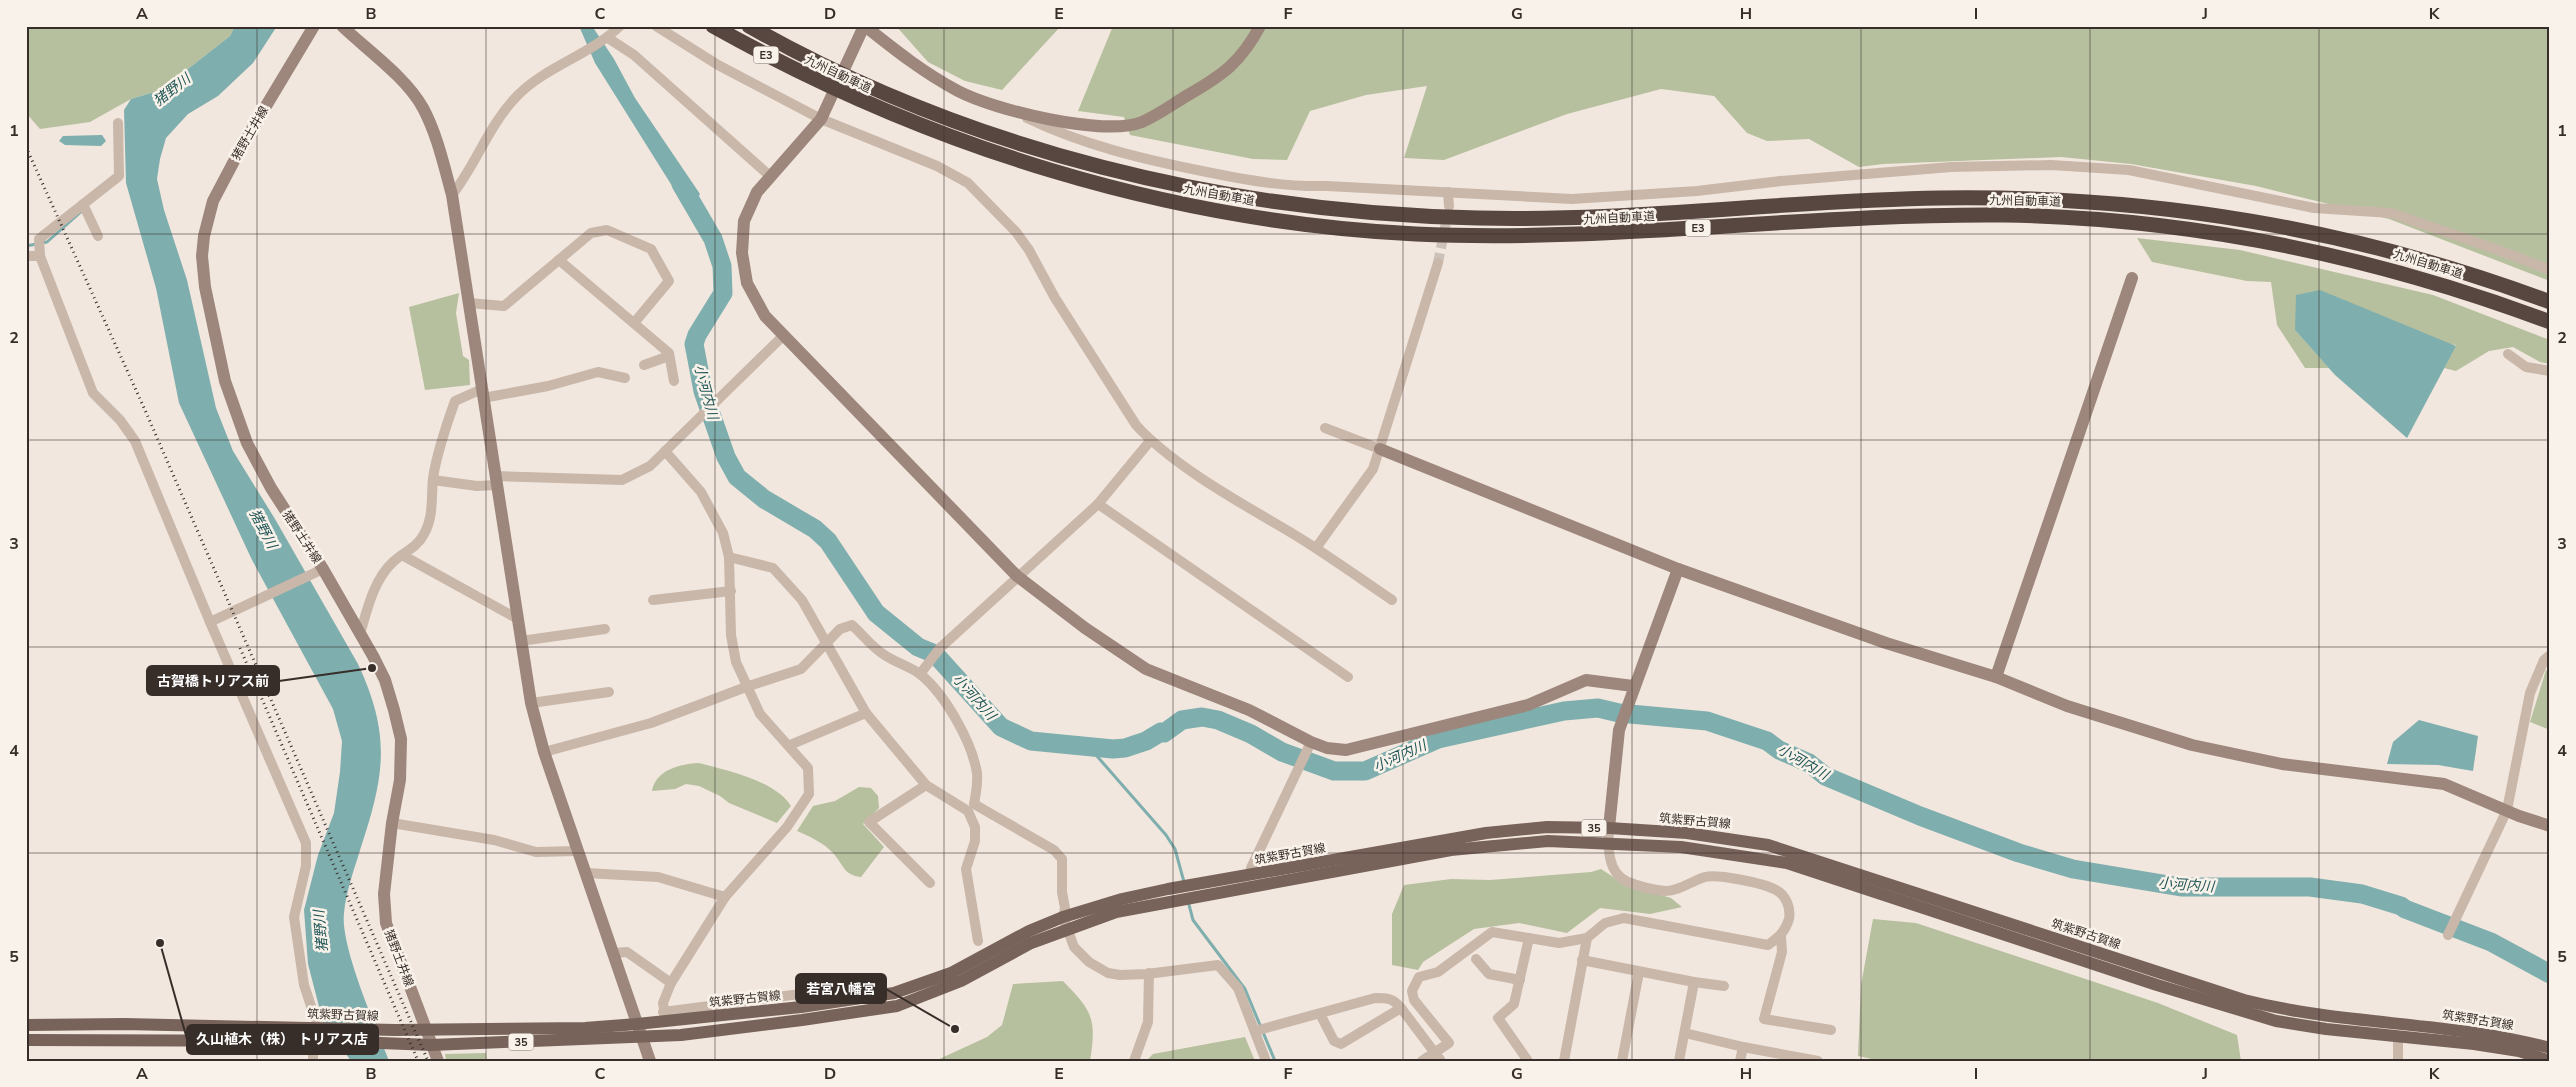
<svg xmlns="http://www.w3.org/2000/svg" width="2576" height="1087" font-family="'Nunito Sans','Noto Sans JP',sans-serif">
<rect width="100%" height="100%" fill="#f2e7de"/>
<!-- green -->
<g fill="#b6c09e">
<polygon points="26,26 235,26 230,36 161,90 131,99 90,122 40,129 26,113"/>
<polygon points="896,26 1061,26 1002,90 965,81 928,62"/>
<polygon points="1113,26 2550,26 2550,281 2389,219 2256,186 2131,164 2061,157 1883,164 1859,167 1809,139 1767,141 1747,133 1714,96 1661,89 1567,114 1444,160 1404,158 1427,86 1366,95 1310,111 1287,160 1253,159 1130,135 1124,117 1078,111"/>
<polygon points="2137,238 2240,250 2433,295 2550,340 2550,364 2540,362 2513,347 2489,351 2456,371 2444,368 2456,345 2295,330 2329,368 2305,368 2277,325 2271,282 2247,281 2152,262"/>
<polygon points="459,293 456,313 463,356 469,360 470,385 425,390 409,307"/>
<polygon points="2546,670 2550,672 2550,730 2530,722"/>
<path d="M 699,763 C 726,770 776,781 791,806 L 777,823 L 729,803 L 720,796 L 699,786 L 686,784 L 675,789 L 652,791 C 656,769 681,764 699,763 Z"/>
<path d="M 859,787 L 871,788 L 878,796 L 879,808 L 863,824 L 884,847 L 861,877 C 843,875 844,865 833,853 C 824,843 809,836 797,831 L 813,806 L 835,801 Z"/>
<polygon points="1601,869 1624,884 1671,898 1682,907 1650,914 1600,908 1567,933 1519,923 1474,929 1423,962 1418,970 1392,965 1392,914 1404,885 1451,879 1490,880 1591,872"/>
<polygon points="1873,919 1916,923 2158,1003 2237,1035 2241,1061 1881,1061 1858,1056 1861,985"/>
<path d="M 1063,981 C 1092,1011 1097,1018 1090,1061 L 935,1061 L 987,1037 L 1002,1025 L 1013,984 Z"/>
<polygon points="1245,1037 1255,1061 1146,1061 1153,1054"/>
<polygon points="486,1053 487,1061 446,1061 445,1054"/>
</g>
<!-- water -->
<g fill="#7eaead">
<path d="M 235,26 L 277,26 L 253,63 L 218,96 L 188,114 L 166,138 L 160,159 L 157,179 L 164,210 L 187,280 L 216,408 L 233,451 L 275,519 L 358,664 C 391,735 385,774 361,847 C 355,867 346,891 344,913 C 340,946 376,1027 389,1061 L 351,1061 L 323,1022 L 308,964 L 304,910 L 318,855 L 334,813 L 340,772 L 342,741 L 333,709 L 252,560 L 179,403 L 156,288 L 126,183 L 124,110 L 131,99 L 161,90 L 230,36 Z"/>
<polygon points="579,26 592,26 614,59 635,98 700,194 689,213 595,63"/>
<polygon points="102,135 106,141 101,146 65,145 59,141 63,136"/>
<polygon points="2320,290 2456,346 2407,438 2335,375 2295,330 2296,295"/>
<polygon points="2419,720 2478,736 2473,771 2438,765 2387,764 2393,742"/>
</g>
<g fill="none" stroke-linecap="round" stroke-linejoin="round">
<!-- stream -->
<g stroke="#7eaead" stroke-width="3">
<polyline points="26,246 47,242 83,210"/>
<polyline points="1089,747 1166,835 1175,849 1184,882"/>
<polyline points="1188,901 1193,920 1245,989 1275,1061"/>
</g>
<!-- river -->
<polyline stroke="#7eaead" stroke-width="19" points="681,184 713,239 722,266 723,293 697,335 694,344 703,391 726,457 737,477 764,499 815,529 828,541 876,613 918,647 935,654 1001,727 1031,741 1113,749 1125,748 1146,741 1161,732 1164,733 1182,720 1202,717 1218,720 1251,734 1282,752 1334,771 1365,771 1438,739 1564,711 1598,708 1619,713 1707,721 1767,741 1779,750 1809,763 1825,776 1920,816 2019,853 2073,869 2181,887 2310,887 2362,894 2401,906 2405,909 2491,942 2550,974"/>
<!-- street-tunnel -->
<polyline stroke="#cdc2ba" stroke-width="10" stroke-dasharray="10 5" stroke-linecap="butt" points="1438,263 1448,212"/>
<!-- street -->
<g stroke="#c9b7aa" stroke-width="10">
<path d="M 656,26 L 718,65 L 821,119 L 937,166 L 968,183 L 1016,232 L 1029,250 L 1055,298 L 1136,425 C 1173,466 1241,503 1290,532 C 1325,553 1358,577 1392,600"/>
<polyline points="608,38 634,55 771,177"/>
<path d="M 1027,118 C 1083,145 1142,159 1202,171 C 1246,180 1283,187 1327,186 L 1572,199 L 1697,191 L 1781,181 L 1951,167 L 2051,165 L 2129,170 L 2314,208 L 2391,213 L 2498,250 L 2550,270"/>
<polyline points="118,123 119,176 39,239 40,256 93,393 120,420 135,441 210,622 306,843 306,866 294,917 304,985 318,1027"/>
<polyline points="1448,192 1449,206"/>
<path d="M 452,195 C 477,163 489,124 518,95 C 547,66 590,55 620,26"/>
<polyline points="83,204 98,236"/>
<polyline points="26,256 40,256"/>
<polyline points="559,260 669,353 674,381"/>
<polyline points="469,303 504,306 591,233 607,230 651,249 669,281 634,323"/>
<polyline points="2508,354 2526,367 2550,371"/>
<polyline points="644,365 669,356"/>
<polyline points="483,398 548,386 598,372 625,378"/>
<polyline points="1325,428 1380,449"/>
<polyline points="665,451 701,492 723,533 729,557 731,635 736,662 760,714 808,768 809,794 787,827 725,897 671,983 663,1003 666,1021"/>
<polyline points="496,476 622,480 650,466 784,335"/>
<polyline points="433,480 477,486 498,485"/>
<polyline points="1098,504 1348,677"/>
<polyline points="1316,548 1373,469 1438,263"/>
<polyline points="402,555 518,619"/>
<polyline points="729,557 773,568 802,600 866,713 926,785 968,811 975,827 975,841 966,869 978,941"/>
<polyline points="653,600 731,591"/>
<polyline points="210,622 323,569"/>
<path d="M 360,634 C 367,610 374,579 393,562 C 403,552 417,548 424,534 C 434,516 431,498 433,478 C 437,452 446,426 455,401 L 482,389"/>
<polyline points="521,641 605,629"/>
<polyline points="920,674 940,648 1098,504 1150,441"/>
<polyline points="531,703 609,692"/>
<polyline points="790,745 866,713"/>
<path d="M 544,752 L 651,723 L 746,687 L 801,669 L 840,629 L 852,625 C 862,634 872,647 883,654 C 894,662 909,666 920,674 C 945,694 972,742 977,773 C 978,784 976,793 974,804 L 1054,850 L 1062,859 L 1062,892 L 1065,908 L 1063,917 L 1074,947 L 1089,962 L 1108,973 L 1120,975 L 1147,974 L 1218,965 L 1238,988 L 1266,1061"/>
<polyline points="926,785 869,822 930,883"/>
<polyline points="392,823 494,840 536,852 577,851"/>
<polyline points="586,873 658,877 725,897"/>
<polyline points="1252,875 1251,868 1311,742"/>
<polyline points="2448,935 2507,810 2530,693 2544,660 2550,655"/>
<polyline points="1781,936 1782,952 1764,1019 1831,1030"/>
<polyline points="613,953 627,952 671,983"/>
<polyline points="1476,959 1489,974 1520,980"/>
<polyline points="1582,960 1694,982 1679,1061"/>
<polyline points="1694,982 1724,986"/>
<polyline points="663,1012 853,987 855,1000"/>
<polyline points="1320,1014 1334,1041 1341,1044 1401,1008"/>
<path d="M 1255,1031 L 1375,998 C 1387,998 1393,998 1401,1008 L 1441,1061"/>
<polyline points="1685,1033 1743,1047 1818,1061"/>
<polyline points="313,1061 313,1041"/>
<polyline points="1134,1061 1148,1022 1149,973"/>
<polyline points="1422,1061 1449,1043 1414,1000 1412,991 1419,977 1438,972 1492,932 1559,943 1587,938"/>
<polyline points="1528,1061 1498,1018 1514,1004 1529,938"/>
<path d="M 1564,1061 L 1587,938 L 1605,923 L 1624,918 L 1768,945 C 1779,937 1785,932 1789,919 C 1791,908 1786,895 1776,890 C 1764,883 1718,874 1705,877 C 1691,881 1680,891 1665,891 C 1654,890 1638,886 1628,882 C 1607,873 1608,847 1609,828"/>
<polyline points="1622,1061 1639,972"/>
<polyline points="1740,1061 1743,1047"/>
<polyline points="2398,1061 2398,1036"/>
</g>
<!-- secondary -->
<g stroke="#9d867b" stroke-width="12">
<polyline points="314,26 242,146 213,201 204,236 202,256 205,287 225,381 247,443 271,488 323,569 373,656 385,680 394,710 401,739 400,780 392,823 384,894 386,923 438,1061"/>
<path d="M 342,26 C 367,50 406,77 423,108 C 437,134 444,166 452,195 L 531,703 L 544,752 L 650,1061"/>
<polyline points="864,26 821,119 757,192 744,221 742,253 747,283 765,316 1017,576 1085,628 1146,669 1249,710 1311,742 1327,748 1346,750 1528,705 1586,680 1633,686"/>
<path d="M 865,26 C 895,50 924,73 958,91 C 994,110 1104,137 1142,122 C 1158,115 1173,104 1188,95 C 1223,75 1241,62 1260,26"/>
<polyline points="1380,449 1678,569 1886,643 1996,677 2067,706 2192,745 2282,764 2444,784 2519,816 2550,826"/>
<polyline points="1996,677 2132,278"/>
<polyline points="1609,828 1619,730 1678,569"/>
</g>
<!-- primary -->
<g stroke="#78635b" stroke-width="12">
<path d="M 26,1025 L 125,1024 L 395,1030 L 585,1028 L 637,1024 L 801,1007 L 894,993 L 951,973 L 1029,931 L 1063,917 L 1122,899 L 1168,889 L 1486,833 L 1547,827 L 1609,828 L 1687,833 L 1768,845 L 2244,1000 C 2346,1026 2449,1021 2550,1048"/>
<polyline points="26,1040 331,1041 431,1045 681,1035 802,1020 897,1006 961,981 1031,943 1116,912 1451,850 1548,841 1681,847 1787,863 2157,985 2276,1021 2326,1029 2474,1044 2519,1051 2550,1061"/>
</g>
<!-- highway -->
<g stroke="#584741" stroke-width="15">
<path d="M 713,26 C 929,147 1169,222 1416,234 C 1612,243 1807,213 2004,215 C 2192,218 2374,256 2550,322"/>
<path d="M 749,26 C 970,151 1225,213 1478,218 C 1632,222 1787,200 1941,198 C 2153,195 2352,228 2550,302"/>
</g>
<!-- rail -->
<g stroke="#372d29" stroke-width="3" stroke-dasharray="1 4" stroke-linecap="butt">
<polyline points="26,147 145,410 428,1061"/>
<polyline points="240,648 418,1061"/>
</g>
</g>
<!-- grid -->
<path fill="none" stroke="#372d29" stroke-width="1" stroke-opacity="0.55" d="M 257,26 L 257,1061M 486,26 L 486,1061M 715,26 L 715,1061M 944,26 L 944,1061M 1173,26 L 1173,1061M 1403,26 L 1403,1061M 1632,26 L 1632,1061M 1861,26 L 1861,1061M 2090,26 L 2090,1061M 2319,26 L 2319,1061M 26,234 L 2550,234M 26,440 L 2550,440M 26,647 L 2550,647M 26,853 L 2550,853"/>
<g text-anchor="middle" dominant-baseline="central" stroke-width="5" stroke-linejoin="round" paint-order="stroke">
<!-- shield labels -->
<g fill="#f9f2ea" stroke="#716863" stroke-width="1">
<rect x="753.5" y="46.5" width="25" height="17" rx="4"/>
<rect x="1685.5" y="219.5" width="25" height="17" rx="4"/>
<rect x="1581.5" y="819.5" width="25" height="17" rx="4"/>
<rect x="508.5" y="1033.5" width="25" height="17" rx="4"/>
</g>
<g font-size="11" font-weight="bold" fill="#372d29">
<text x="766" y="55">E3</text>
<text x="1698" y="228">E3</text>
<text x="1594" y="828">35</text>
<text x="521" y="1042">35</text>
</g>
<!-- street labels -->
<g font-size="12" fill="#372d29" stroke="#f9f2ea">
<text transform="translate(838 74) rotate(25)">九州自動車道</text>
<text transform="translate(250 133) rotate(-60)">猪野土井線</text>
<text transform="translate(1219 195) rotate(10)">九州自動車道</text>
<text transform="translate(2025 201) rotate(1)">九州自動車道</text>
<text transform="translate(1619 218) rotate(-3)">九州自動車道</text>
<text transform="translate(2428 264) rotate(17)">九州自動車道</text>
<text transform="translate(302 537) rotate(57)">猪野土井線</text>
<text transform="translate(1695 821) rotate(5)">筑紫野古賀線</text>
<text transform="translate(1290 854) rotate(-10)">筑紫野古賀線</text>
<text transform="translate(2086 934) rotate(18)">筑紫野古賀線</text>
<text transform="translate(399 958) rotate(69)">猪野土井線</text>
<text transform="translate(745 999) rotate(-6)">筑紫野古賀線</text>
<text transform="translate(343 1015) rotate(2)">筑紫野古賀線</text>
<text transform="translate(2478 1020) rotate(9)">筑紫野古賀線</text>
</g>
<!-- water labels -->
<g font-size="14" font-style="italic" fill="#205657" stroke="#f9f2ea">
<text transform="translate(172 90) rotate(-38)">猪野川</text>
<text transform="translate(706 392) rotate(75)">小河内川</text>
<text transform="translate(263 529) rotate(62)">猪野川</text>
<text transform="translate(974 697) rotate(48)">小河内川</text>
<text transform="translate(1400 756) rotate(-24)">小河内川</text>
<text transform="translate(1803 762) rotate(30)">小河内川</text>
<text transform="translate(2186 885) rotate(4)">小河内川</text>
<text transform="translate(321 931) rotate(-95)">猪野川</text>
</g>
</g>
<!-- callouts -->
<path fill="none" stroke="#372d29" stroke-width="2" d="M372 668L279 681M955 1029L886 989M160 943L187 1039"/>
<g fill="#372d29" stroke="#f9f2ea" stroke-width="2">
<circle cx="372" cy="668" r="5"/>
<circle cx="955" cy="1029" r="5"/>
<circle cx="160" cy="943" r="5"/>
</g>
<g fill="#372d29" stroke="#372d29" stroke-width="2">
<rect x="147" y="666" width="132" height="29" rx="5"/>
<rect x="796" y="974" width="90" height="29" rx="5"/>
<rect x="187" y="1025" width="191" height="29" rx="5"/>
</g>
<g font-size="14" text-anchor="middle" font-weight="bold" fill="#fff">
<text x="213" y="686">古賀橋トリアス前</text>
<text x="841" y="994">若宮八幡宮</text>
<text x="282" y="1044">久山植木（株） トリアス店</text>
</g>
<!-- border -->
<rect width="2576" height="1087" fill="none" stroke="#f9f2ea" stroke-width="55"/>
<rect x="28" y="28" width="2520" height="1032" fill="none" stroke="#372d29" stroke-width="2"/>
<g font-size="16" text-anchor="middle" font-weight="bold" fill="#372d29">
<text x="142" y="19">A</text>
<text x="371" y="19">B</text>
<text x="600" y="19">C</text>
<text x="830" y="19">D</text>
<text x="1059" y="19">E</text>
<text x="1288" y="19">F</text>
<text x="1517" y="19">G</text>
<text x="1746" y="19">H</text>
<text x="1976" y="19">I</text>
<text x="2205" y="19">J</text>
<text x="2434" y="19">K</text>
<text x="14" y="136">1</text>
<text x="2562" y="136">1</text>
<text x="14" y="343">2</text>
<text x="2562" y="343">2</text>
<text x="14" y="549">3</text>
<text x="2562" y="549">3</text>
<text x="14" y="756">4</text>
<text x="2562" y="756">4</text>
<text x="14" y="962">5</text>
<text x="2562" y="962">5</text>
<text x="142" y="1079">A</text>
<text x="371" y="1079">B</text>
<text x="600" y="1079">C</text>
<text x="830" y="1079">D</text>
<text x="1059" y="1079">E</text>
<text x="1288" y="1079">F</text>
<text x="1517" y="1079">G</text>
<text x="1746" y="1079">H</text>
<text x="1976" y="1079">I</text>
<text x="2205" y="1079">J</text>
<text x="2434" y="1079">K</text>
</g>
</svg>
